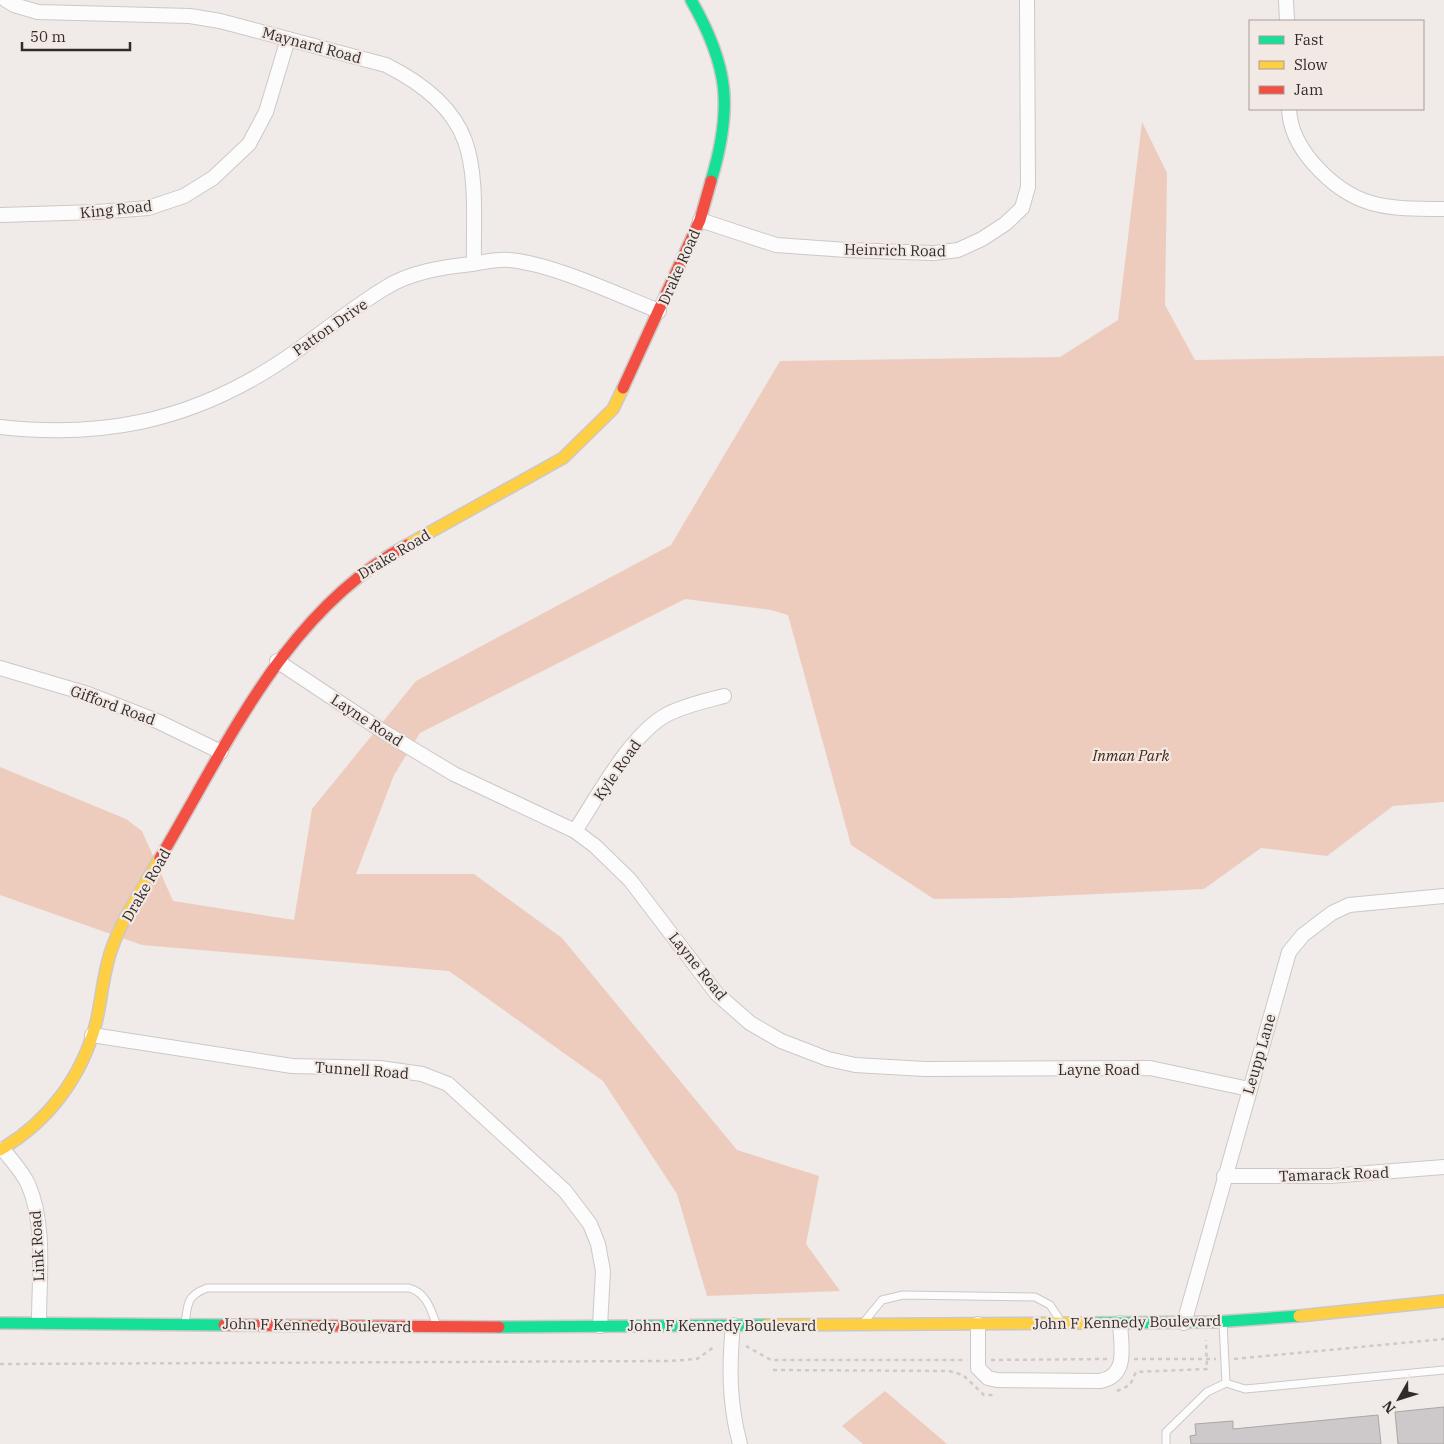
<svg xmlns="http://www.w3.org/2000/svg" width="1444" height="1444" font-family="'IBM Plex Serif',serif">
<rect width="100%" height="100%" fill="#f0eae8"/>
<!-- green -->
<g fill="#edccbd">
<polygon points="1142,122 1167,173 1165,305 1195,360 1444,356 1444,802 1393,806 1327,856 1261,848 1204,889 1009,898 934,899 851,845 788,615 771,610 685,599 420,733 394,775 356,874 474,874 562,938 737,1150 819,1176 806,1244 840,1291 707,1296 677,1194 603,1081 449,971 142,945 0,895 0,767 126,819 142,831 173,901 294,920 312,809 416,681 671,545 780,361 1060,357 1118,320"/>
<polygon points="885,1391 947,1444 863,1444 842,1426"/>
</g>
<!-- building -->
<g fill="#cdc8c9" stroke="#aaa6a5">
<polygon points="1444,1407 1444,1444 1398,1444 1395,1412"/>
<polygon points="1378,1415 1381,1444 1191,1444 1190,1436 1196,1435 1195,1424 1233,1421 1233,1429"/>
</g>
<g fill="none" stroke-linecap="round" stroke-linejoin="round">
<!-- lane casing -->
<g stroke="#cdc8c7" stroke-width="9">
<g id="lane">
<polyline points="864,1322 882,1300 903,1295 1035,1297 1050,1305 1060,1320"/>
<polyline points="1223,1323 1226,1383"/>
<path d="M 185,1324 C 188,1304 186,1296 207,1288 L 409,1288 C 427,1293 431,1310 437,1326"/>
<polyline points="1166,1444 1166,1432 1207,1392 1226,1383 1245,1389 1444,1370"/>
</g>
</g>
<!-- street casing -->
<g stroke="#cdc8c7" stroke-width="16">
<g id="street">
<path d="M 6,0 L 14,5 L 38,12 L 190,16 L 220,21 L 386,65 C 418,81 452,105 465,141 C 478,178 473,224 474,263"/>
<polyline points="1286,0 1287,21"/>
<path d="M 1289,109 C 1290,130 1299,147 1313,163 C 1353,209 1387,209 1444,209"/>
<polyline points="0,215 97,212 148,208 184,196 213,178 249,144 266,112 288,39"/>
<polyline points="700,220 776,245 847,250 934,253 958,250 982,239 1005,224 1022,208 1028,187 1027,0"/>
<path d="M 0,427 C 100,438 185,422 271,368 C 310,344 345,312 385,288 C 410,272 443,267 472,264 C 484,262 497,259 509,260 C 551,263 618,295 659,311"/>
<polyline points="277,661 384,732 454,774 575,831 595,846 630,880 717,994 750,1023 781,1041 828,1059 855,1065 925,1069 1150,1068 1249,1089"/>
<polyline points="0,668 88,694 157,721 221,752"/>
<path d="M 575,831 C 598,796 631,733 668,714 C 686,705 705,701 724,696"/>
<polyline points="92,1035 292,1066 380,1068 422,1074 448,1084 565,1191 590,1224 598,1244 603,1271 600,1326"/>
<path d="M 3,1149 C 11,1160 22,1171 28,1184 C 46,1225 39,1277 39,1322"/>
<polyline points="1224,1176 1330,1176 1444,1167"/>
<polyline points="1184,1323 1289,952 1303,935 1332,913 1349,905 1444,896"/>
<path d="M 978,1324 L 978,1368 L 988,1378 L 997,1380 L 1100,1381 C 1129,1376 1121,1346 1120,1323"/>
<path d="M 733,1325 C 729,1366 729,1404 740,1444"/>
</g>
</g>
<!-- fast casing -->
<g stroke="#cdc8c7" stroke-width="14">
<g id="fast">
<path d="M 691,0 C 729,66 733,108 711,181"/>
<polyline points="0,1323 224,1325"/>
<polyline points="1088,1323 1216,1322 1299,1316"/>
<polyline points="499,1327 766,1325"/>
</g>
</g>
<!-- slow casing -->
<g stroke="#cdc8c7" stroke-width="14">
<g id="slow">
<polyline points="407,545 563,458 613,409 623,388"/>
<path d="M 0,1150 C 48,1122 82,1077 96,1023 C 102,998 103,972 112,948 C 123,917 143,887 160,858"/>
<polyline points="1299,1316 1444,1301"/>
<polyline points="766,1325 1088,1323"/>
</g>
</g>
<!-- jam casing -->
<g stroke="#cdc8c7" stroke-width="14">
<g id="jam">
<polyline points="623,388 700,220 711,181"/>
<path d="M 160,858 C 228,744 285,611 407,545"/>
<polyline points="224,1325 499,1327"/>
</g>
</g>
<!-- path -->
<g stroke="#cdcbca" stroke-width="2.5" stroke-dasharray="4 4" stroke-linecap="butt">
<polyline points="746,1346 771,1360 966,1360"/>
<polyline points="1134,1359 1216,1359"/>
<polyline points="1234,1359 1444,1339"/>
<polyline points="991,1360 1108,1359"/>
<polyline points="0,1364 668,1361 697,1359 714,1347"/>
<polyline points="773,1370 949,1371 963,1375 984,1395 995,1395"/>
<polyline points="1117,1391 1130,1385 1136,1372 1207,1369 1206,1340"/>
</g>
<!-- lane -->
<use href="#lane" stroke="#fdfcfc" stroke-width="7"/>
<!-- street -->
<use href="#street" stroke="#fdfcfc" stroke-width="14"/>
<!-- fast -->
<use href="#fast" stroke="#16e098" stroke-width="11"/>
<!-- slow -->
<use href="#slow" stroke="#ffcf43" stroke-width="11"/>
<!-- jam -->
<use href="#jam" stroke="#f24e42" stroke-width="11"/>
</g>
<g text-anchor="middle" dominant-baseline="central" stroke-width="4.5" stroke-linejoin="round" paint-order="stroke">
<!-- street labels -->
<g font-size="15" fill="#302c2b" stroke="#f3e9e4">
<text transform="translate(312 45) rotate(15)">Maynard Road</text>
<text transform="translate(116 209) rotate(-6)">King Road</text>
<text transform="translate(895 250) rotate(1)">Heinrich Road</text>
<text transform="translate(679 267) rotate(-66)">Drake Road</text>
<text transform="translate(330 327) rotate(-35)">Patton Drive</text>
<text transform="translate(394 554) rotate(-31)">Drake Road</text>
<text transform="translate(113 705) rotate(20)">Gifford Road</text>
<text transform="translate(367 720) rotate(33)">Layne Road</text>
<text transform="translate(617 770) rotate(-55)">Kyle Road</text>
<text transform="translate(146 885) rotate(-60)">Drake Road</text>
<text transform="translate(698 966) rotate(51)">Layne Road</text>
<text transform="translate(1259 1054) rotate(-74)">Leupp Lane</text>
<text x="1099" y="1069">Layne Road</text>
<text transform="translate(362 1070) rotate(4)">Tunnell Road</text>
<text transform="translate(1334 1174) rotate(-2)">Tamarack Road</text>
<text transform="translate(37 1246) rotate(-93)">Link Road</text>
<text transform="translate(1127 1322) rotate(-1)">John F Kennedy Boulevard</text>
<text transform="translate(317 1325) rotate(1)">John F Kennedy Boulevard</text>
<text x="722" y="1325">John F Kennedy Boulevard</text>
</g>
<!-- park labels -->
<g font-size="15" font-style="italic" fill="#452310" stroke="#f3e9e4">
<text x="1131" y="755">Inman Park</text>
</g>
</g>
<!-- legend -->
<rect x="1249" y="20" width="175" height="90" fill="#f3e9e4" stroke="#a59d9a"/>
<rect x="1259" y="36" width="25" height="8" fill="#16e098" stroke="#a59d9a"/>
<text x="1294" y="45" font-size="15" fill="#302c2b">Fast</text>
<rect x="1259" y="61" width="25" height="8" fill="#ffcf43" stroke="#a59d9a"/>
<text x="1294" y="70" font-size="15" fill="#302c2b">Slow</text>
<rect x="1259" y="86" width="25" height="8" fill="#f24e42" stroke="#a59d9a"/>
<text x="1294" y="95" font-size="15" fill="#302c2b">Jam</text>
<!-- north arrow -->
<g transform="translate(1399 1399) rotate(231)" stroke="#f3e9e4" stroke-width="4" paint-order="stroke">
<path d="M0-4L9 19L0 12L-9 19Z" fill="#302c2b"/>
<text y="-8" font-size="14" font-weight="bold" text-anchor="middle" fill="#302c2b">N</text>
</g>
<!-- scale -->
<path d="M22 42v8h108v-8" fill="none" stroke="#302c2b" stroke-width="2.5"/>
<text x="30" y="42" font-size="15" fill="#302c2b" stroke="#f3e9e4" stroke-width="4" paint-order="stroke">50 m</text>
</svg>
